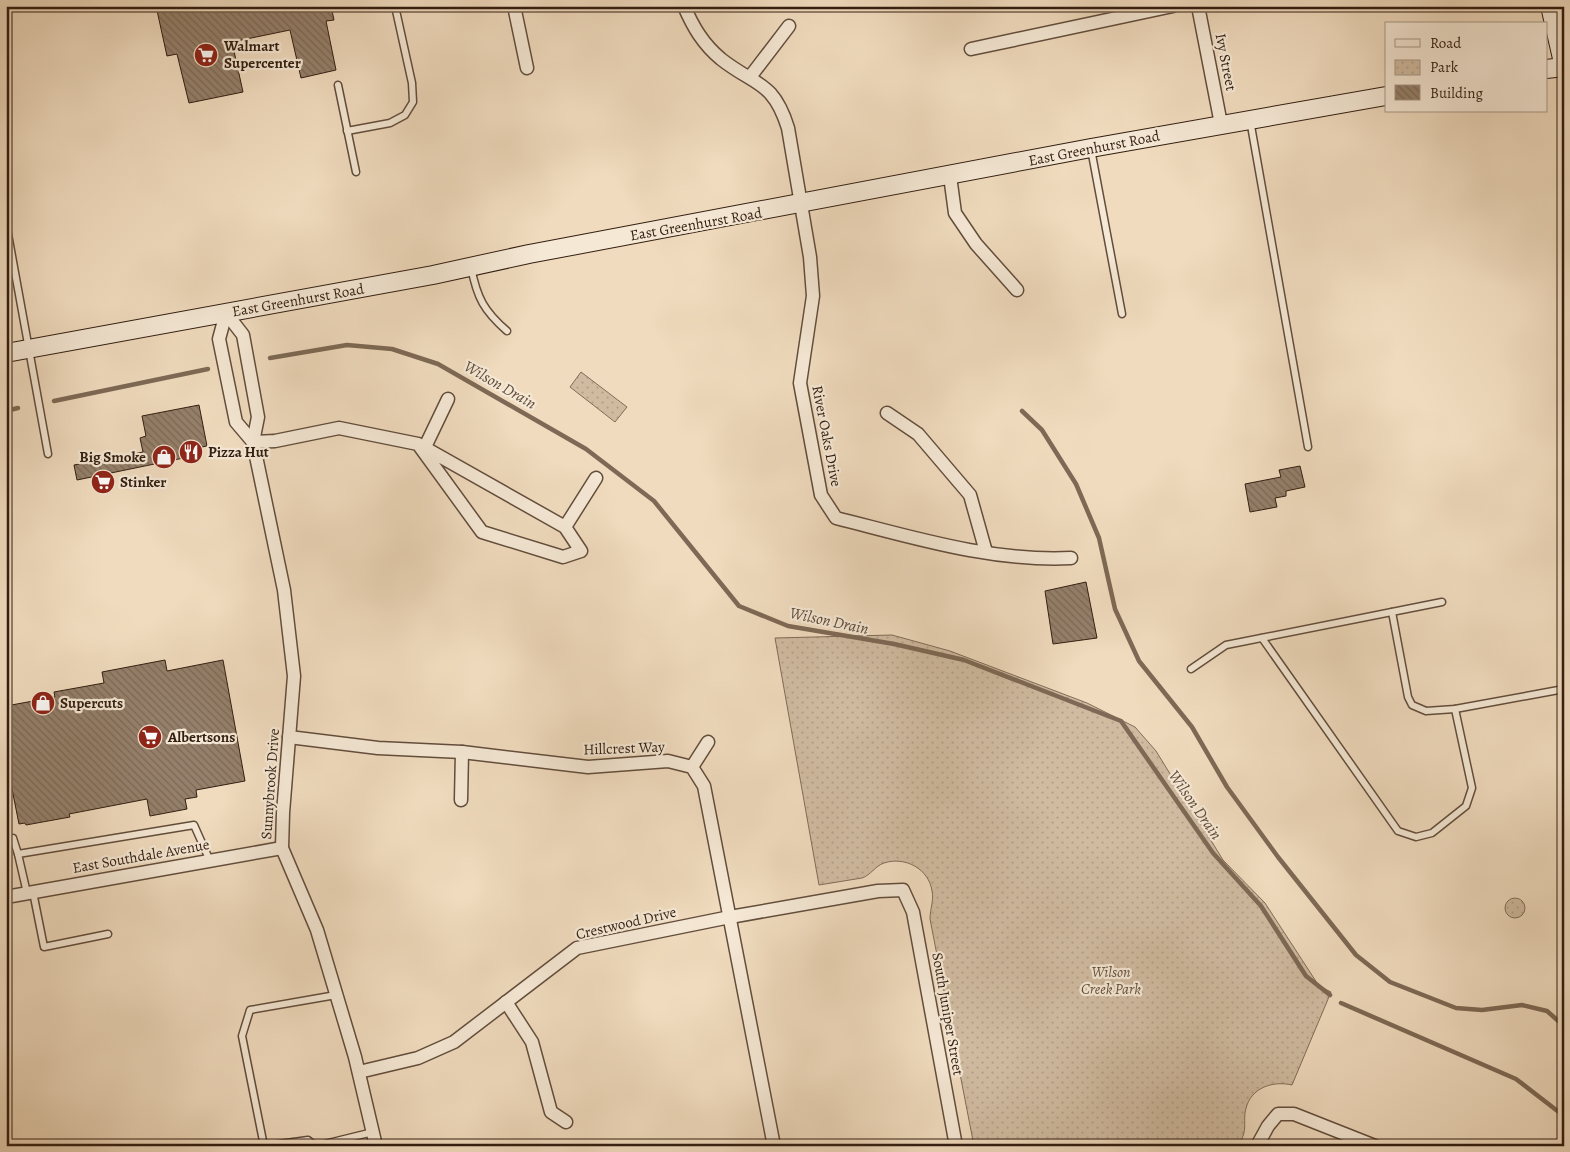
<svg xmlns="http://www.w3.org/2000/svg" width="1570" height="1152" font-family="Alegreya,serif">
<defs>
<pattern id="park-dots" width="8" height="8" patternUnits="userSpaceOnUse" patternTransform="scale(1.25)"><rect width="8" height="8" fill="#d0bba1"/><path d="M2 2h.1M6 6h.1" fill="none" stroke="#b3a08a" stroke-width="1.8" stroke-linecap="round"/></pattern>
<pattern id="building-back-hatch" width="6" height="6" patternUnits="userSpaceOnUse" patternTransform="scale(1.25)"><rect width="6" height="6" fill="#95806b"/><path d="M-1 5l2 2M0 0l6 6M5-1l2 2" fill="none" stroke="#7a6857"/></pattern>
</defs>
<rect width="100%" height="100%" fill="#f0dbbe"/>
<filter id="stains"><feTurbulence type="fractalNoise" baseFrequency=".004" numOctaves="4"/><feColorMatrix values="0 0 0 0 .2 0 0 0 0 .09 0 0 0 0 .02 0 0 0 .5 -.17"/></filter>
<radialGradient id="worn" r=".72"><stop offset=".6" stop-color="#630" stop-opacity="0"/><stop offset="1" stop-color="#630" stop-opacity=".3"/></radialGradient>
<!-- park -->
<g fill="url(#park-dots)" stroke="#816c59">
<polygon points="581,372 627,407 615,422 570,387"/>
<path d="M 892,635 L 950,651 L 1087,703 L 1135,727 L 1156,751 L 1223,860 L 1265,903 L 1319,986 L 1331,992 L 1292,1085 C 1275,1081 1254,1086 1247,1105 C 1241,1122 1250,1127 1238,1146 L 974,1146 L 930,919 C 930,909 934,901 932,891 C 929,869 905,856 884,863 C 875,866 871,875 862,878 L 819,885 L 775,638 Z"/>
<circle cx="1515" cy="908" r="10"/>
</g>
<g fill="none" stroke-linecap="round" stroke-linejoin="round">
<!-- stream -->
<g stroke="#7d6955" stroke-width="4.5">
<polyline points="270,358 347,345 392,349 438,364 586,449 654,501 739,606 788,626 894,644 964,660 1121,721 1213,853 1261,906 1306,976 1330,995"/>
<polyline points="54,401 208,369"/>
<polyline points="6,411 18,408"/>
<polyline points="1022,411 1042,430 1076,484 1099,538 1115,609 1139,661 1192,727 1227,787 1278,857 1356,955 1390,982 1456,1008 1482,1010 1522,1005 1547,1011 1564,1026"/>
<polyline points="1341,1003 1516,1079 1564,1116"/>
</g>
</g>
<!-- building -->
<g fill="url(#building-back-hatch)" stroke="#321e11">
<polygon points="156,6 331,6 334,20 326,21 336,70 301,78 290,30 232,42 243,92 189,103 177,54 167,56"/>
<polygon points="199,405 207,446 197,448 198,455 77,480 74,465 143,452 140,438 146,436 142,416"/>
<polygon points="1300,466 1305,487 1286,491 1286,496 1275,498 1277,507 1250,512 1245,484 1281,477 1279,470"/>
<polygon points="1086,582 1097,638 1053,644 1045,591"/>
<polygon points="165,660 167,671 223,660 245,781 196,790 197,797 185,799 187,809 150,816 147,799 69,814 70,817 26,825 25,823 19,824 6,759 6,706 55,697 54,692 104,683 102,672"/>
</g>
<g fill="none" stroke-linecap="round" stroke-linejoin="round">
<!-- lane casing -->
<g stroke="#624d3c" stroke-width="9">
<g id="lane">
<polyline points="338,85 356,172"/>
<polyline points="1250,120 1308,447"/>
<polyline points="347,131 390,123 405,115 413,102 412,83 395,6"/>
<polyline points="1091,149 1122,314"/>
<polyline points="6,223 48,454"/>
<path d="M 471,267 C 477,298 484,311 507,331"/>
<polyline points="1392,612 1408,697 1412,705 1426,711 1455,709 1564,689"/>
<polyline points="1262,638 1398,831 1416,837 1432,833 1466,806 1472,788 1455,709"/>
<polyline points="1191,669 1226,645 1442,602"/>
<polyline points="6,840 13,838 18,854 194,825 210,861"/>
<polyline points="18,854 27,893"/>
<polyline points="33,892 44,947 108,934"/>
<polyline points="315,1146 308,1140 264,1146 242,1036 250,1010 336,995"/>
<polyline points="316,1146 373,1132"/>
</g>
</g>
<!-- street casing -->
<g stroke="#624d3c" stroke-width="15">
<g id="street">
<polyline points="514,6 527,68"/>
<path d="M 684,6 C 693,27 703,44 721,59 C 755,86 773,80 788,128 L 810,257 L 813,296 L 800,383 L 821,495 L 836,518 C 912,537 991,562 1071,558"/>
<polyline points="1198,6 1221,124"/>
<polyline points="971,49 1173,6"/>
<polyline points="750,77 789,26"/>
<polyline points="950,176 955,213 976,244 1017,290"/>
<polyline points="226,313 243,335 258,417 253,442 284,590 294,676 283,813 282,848 317,930 355,1057 376,1146"/>
<polyline points="226,313 219,339 236,422 253,442"/>
<polyline points="887,413 918,434 970,495 986,552"/>
<polyline points="253,442 275,441 339,428 418,444 565,527 581,551 563,557 482,532 418,444"/>
<polyline points="425,447 448,399"/>
<polyline points="565,527 596,478"/>
<polyline points="289,737 378,748 462,752 588,767 668,761 692,767 704,786 774,1146"/>
<polyline points="692,767 708,742"/>
<polyline points="461,800 462,752"/>
<polyline points="6,897 282,848"/>
<polyline points="506,1002 532,1042 551,1112 566,1122"/>
<polyline points="359,1072 418,1058 454,1042 577,948 730,917 878,891 903,890 913,912 956,1146"/>
<polyline points="1257,1146 1268,1126 1278,1114 1294,1114 1375,1146"/>
</g>
</g>
<!-- secondary casing -->
<g stroke="#321e11" stroke-width="20">
<g id="secondary">
<polyline points="1550,6 1564,67"/>
<polyline points="1546,69 1564,67"/>
<polyline points="6,353 433,275 529,254 1091,148 1386,96"/>
</g>
</g>
<!-- lane -->
<use href="#lane" stroke="#f5e8d5" stroke-width="6"/>
<!-- street -->
<use href="#street" stroke="#f5e8d5" stroke-width="12"/>
<!-- secondary -->
<use href="#secondary" stroke="#f5e8d5" stroke-width="18"/>
</g>
<!-- icons -->
<defs>
<g id="supermarket-disc" transform="scale(1.25)"><circle r="9.5" fill="#8f2418" stroke="#f5e8d5"/><path d="M-6-5.5h2.5l.6 2H6L4.5 2H-2.5L-4.4-4H-6ZM-1.5 3.2a1.3 1.3 0 1 0 .1 0ZM3 3.2a1.3 1.3 0 1 0 .1 0Z" fill="#fff"/></g>
<g id="restaurant-disc" transform="scale(1.25)"><circle r="9.5" fill="#8f2418" stroke="#f5e8d5"/><path d="M-5-6h1v4h1v-4h1v4h1v-4h1v5L-1.5 .5V6h-2V.5L-5-1ZM5-6V6H3V1.5H1.5Q1.5-4 5-6Z" fill="#fff"/></g>
<g id="shop-disc" transform="scale(1.25)"><circle r="9.5" fill="#8f2418" stroke="#f5e8d5"/><path d="M-5-2.5h2.3a2.7 3.5 0 0 1 5.4 0H5L5.5 6h-11ZM-1.5-2.5h3a1.5 2.3 0 0 0-3 0Z" fill="#fff"/></g>
</defs>
<g fill-rule="evenodd">
<use href="#supermarket-disc" x="206" y="55"/>
<use href="#restaurant-disc" x="191" y="452"/>
<use href="#shop-disc" x="164" y="457"/>
<use href="#supermarket-disc" x="103" y="482"/>
<use href="#shop-disc" x="43" y="703"/>
<use href="#supermarket-disc" x="150" y="737"/>
</g>
<g text-anchor="middle" dominant-baseline="central" stroke-width="4.5" stroke-linejoin="round" paint-order="stroke">
<!-- poi labels -->
<g font-size="15" font-weight="bold" fill="#321e11" stroke="#f5e8d5" text-anchor="start">
<text x="224" y="46">Walmart<tspan x="224" dy="17">Supercenter</tspan></text>
<text x="208" y="452">Pizza Hut</text>
<text x="146" y="457" text-anchor="end">Big Smoke</text>
<text x="120" y="482">Stinker</text>
<text x="60" y="703">Supercuts</text>
<text x="168" y="737">Albertsons</text>
</g>
<!-- street labels -->
<g font-size="15" fill="#321e11" stroke="#f5e8d5">
<text transform="translate(1226 62) rotate(79)">Ivy Street</text>
<text transform="translate(1094 148) rotate(-11)">East Greenhurst Road</text>
<text transform="translate(696 224) rotate(-10)">East Greenhurst Road</text>
<text transform="translate(298 300) rotate(-10)">East Greenhurst Road</text>
<text transform="translate(827 436) rotate(79)">River Oaks Drive</text>
<text transform="translate(624 748) rotate(-2)">Hillcrest Way</text>
<text transform="translate(270 784) rotate(-86)">Sunnybrook Drive</text>
<text transform="translate(141 856) rotate(-10)">East Southdale Avenue</text>
<text transform="translate(626 923) rotate(-13)">Crestwood Drive</text>
<text transform="translate(948 1014) rotate(80)">South Juniper Street</text>
</g>
<!-- park labels -->
<g font-size="15" font-style="italic" fill="#614d3c" stroke="#f5e8d5">
<text x="1111" y="972">Wilson<tspan x="1111" dy="17">Creek Park</tspan></text>
</g>
<!-- water labels -->
<g font-size="16" font-style="italic" fill="#5e4a39" stroke="#f5e8d5">
<text transform="translate(500 385) rotate(30)">Wilson Drain</text>
<text transform="translate(829 621) rotate(12)">Wilson Drain</text>
<text transform="translate(1195 805) rotate(55)">Wilson Drain</text>
</g>
</g>
<!-- margin -->
<rect width="1570" height="1152" fill="none" stroke="#f0dbbe" stroke-width="25"/>
<rect x="8" y="8" width="1555" height="1137" fill="none" stroke="#321e11" stroke-width="2.5"/>
<rect x="12" y="12" width="1545" height="1127" fill="none" stroke="#321e11"/>
<!-- legend -->
<rect x="1385" y="22" width="162" height="90" fill="#f5e8d5" stroke="#a79787"/>
<rect x="1395" y="39" width="25" height="8" fill="#f5e8d5" stroke="#a79787"/>
<text x="1430" y="48" font-size="15" fill="#321e11">Road</text>
<rect x="1395" y="60" width="25" height="15" fill="url(#park-dots)" stroke="#a79787"/>
<text x="1430" y="72" font-size="15" fill="#321e11">Park</text>
<rect x="1395" y="85" width="25" height="15" fill="url(#building-back-hatch)" stroke="#a79787"/>
<text x="1430" y="98" font-size="15" fill="#321e11">Building</text>
<rect width="100%" height="100%" filter="url(#stains)"/>
<rect width="100%" height="100%" fill="url(#worn)"/>
</svg>
